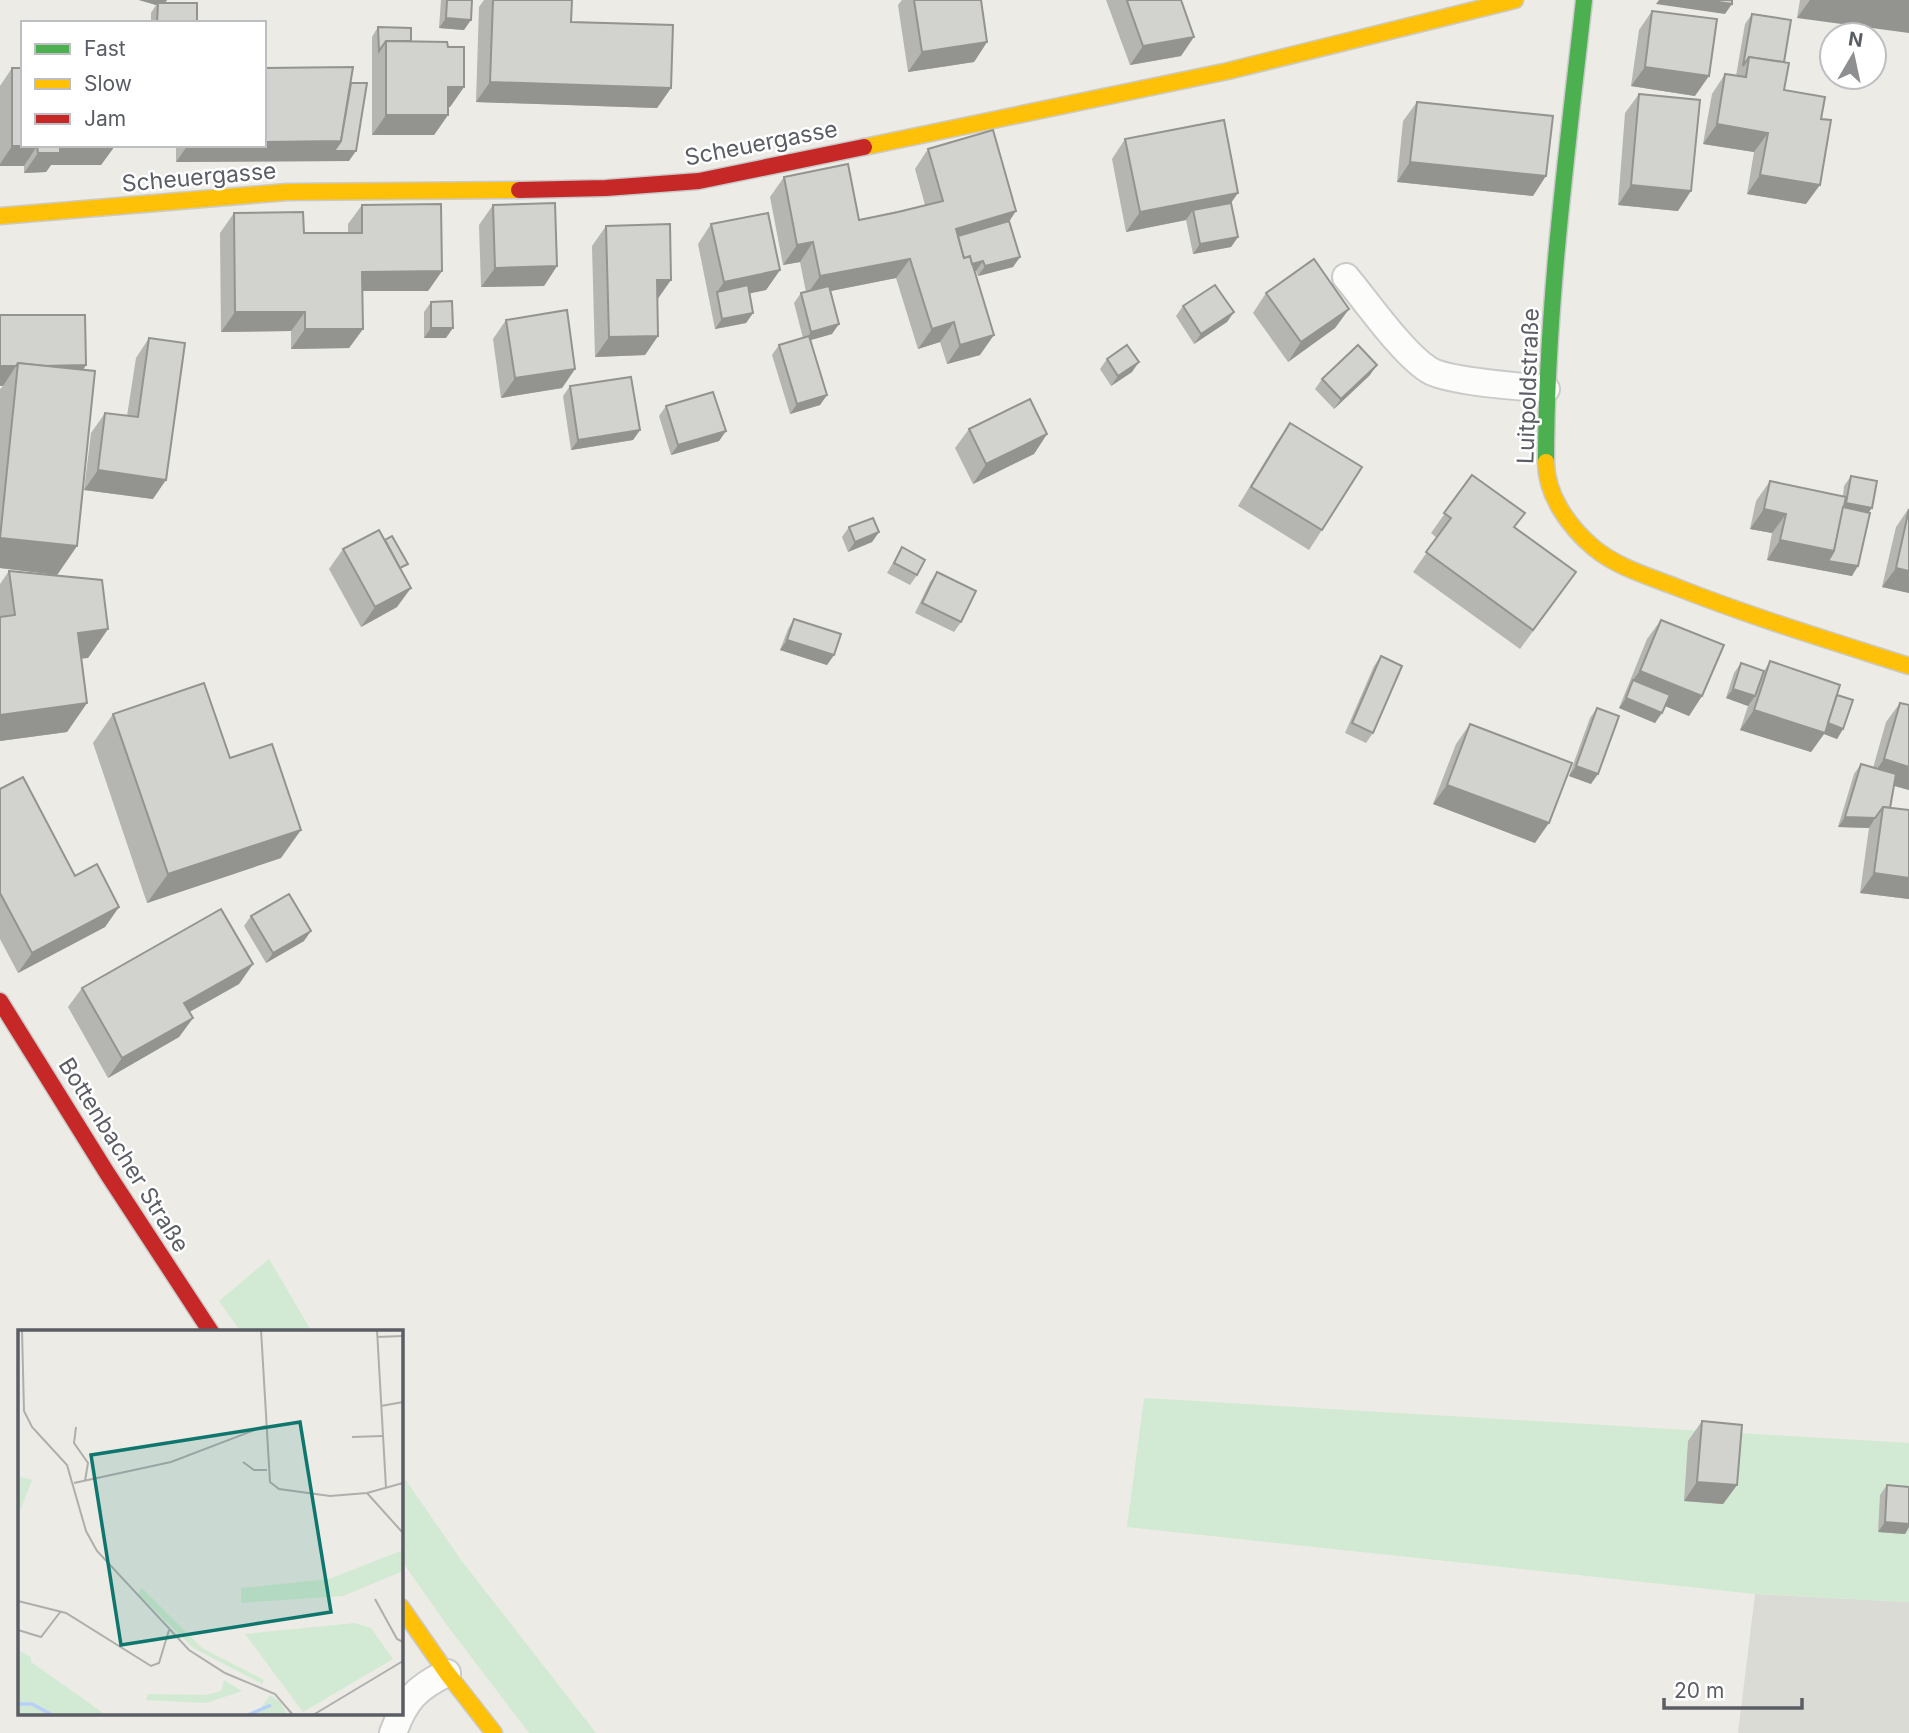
<svg xmlns="http://www.w3.org/2000/svg" width="1909" height="1733" font-family="Inter,sans-serif">
<rect width="100%" height="100%" fill="#ecebe5"/>
<!-- industrial -->
<polygon fill="#dbdbd5" points="1755,1594 1909,1602 1909,1733 1738,1733"/>
<!-- green -->
<g fill="#d2ead3">
<polygon points="269,1259 312,1332 241,1332 219,1301"/>
<polygon points="1144,1398 1909,1443 1909,1602 1755,1594 1127,1527"/>
<polygon points="401,1473 461,1560 596,1733 529,1733 449,1628 401,1560"/>
</g>
<g fill="none" stroke-linecap="round" stroke-linejoin="round">
<!-- lane casing -->
<g stroke="#c9cac9" stroke-width="30">
<g id="lane">
<path d="M 1346,277 C 1367,302 1403,354 1429,370 C 1448,382 1520,386 1546,389"/>
<path d="M 393,1733 C 405,1700 416,1688 447,1673"/>
</g>
</g>
<!-- fast casing -->
<g stroke="#cacaca" stroke-width="19">
<path id="fast" d="M 1546,462 C 1546,307 1567,153 1584,0"/>
</g>
<!-- slow casing -->
<g stroke="#cacaca" stroke-width="19">
<g id="slow">
<polyline points="864,147 1228,71 1515,0"/>
<polyline points="0,216 287,192 519,190"/>
<path d="M 1546,462 C 1546,495 1569,527 1594,548 C 1617,567 1648,576 1676,587 C 1752,617 1831,641 1909,666"/>
<polyline points="401,1607 447,1673 494,1733"/>
</g>
</g>
<!-- jam casing -->
<g stroke="#cacaca" stroke-width="19">
<g id="jam">
<polyline points="519,190 606,188 699,181 864,147"/>
<polyline points="0,1001 107,1173 211,1332"/>
</g>
</g>
<!-- lane -->
<use href="#lane" stroke="#fcfcfb" stroke-width="26"/>
<!-- fast -->
<use href="#fast" stroke="#4caf50" stroke-width="16"/>
<!-- slow -->
<use href="#slow" stroke="#ffc107" stroke-width="16"/>
<!-- jam -->
<use href="#jam" stroke="#c62828" stroke-width="16"/>
</g>
<!-- wall -->
<g fill="#b5b5b1">
<polygon points="139,0 167,0 165,3 197,23 151,23 151,13 156,5"/>
<polygon points="441,0 472,0 464,30 439,28"/>
<polygon points="484,0 572,0 571,22 671,88 657,108 476,102 479,7"/>
<polygon points="902,0 981,0 987,42 974,62 908,72 898,5"/>
<polygon points="1106,0 1181,0 1181,56 1130,65"/>
<polygon points="1800,0 1909,0 1797,18"/>
<polygon points="1652,11 1695,96 1631,86 1639,30"/>
<polygon points="1752,14 1784,62 1784,90 1806,204 1747,194 1754,152 1703,144 1712,94 1725,74 1736,76 1745,24"/>
<polygon points="378,27 411,41 448,47 464,87 450,107 448,107 448,115 434,135 372,135 372,37"/>
<polygon points="12,68 115,145 101,165 51,165 46,172 24,173 24,166 0,166 0,86"/>
<polygon points="351,83 349,161 176,162 176,145 264,145"/>
<polygon points="1639,94 1678,211 1618,205 1625,113"/>
<polygon points="1417,102 1533,196 1397,182 1403,121"/>
<polygon points="1125,139 1231,203 1238,237 1231,247 1193,254 1186,220 1126,232 1112,159"/>
<polygon points="928,149 1009,221 1020,257 1013,267 978,276 976,271 975,271 980,355 947,364 940,342 918,349 896,278 830,291 832,334 810,340 827,395 820,405 790,414 772,355 779,345 803,338 794,303 801,293 806,292 800,262 783,265 770,197 784,177 859,220 925,205 915,169"/>
<polygon points="362,205 442,271 428,291 363,291 363,329 349,348 291,349 291,331 221,332 220,233 234,213 304,233 348,233 348,224"/>
<polygon points="493,205 557,266 544,286 481,287 479,225"/>
<polygon points="711,224 780,270 766,290 749,293 753,313 746,323 715,329 698,244"/>
<polygon points="606,226 658,299 658,336 645,355 595,357 592,246"/>
<polygon points="1266,293 1349,309 1335,328 1288,362 1253,313"/>
<polygon points="431,302 446,338 424,338 424,312"/>
<polygon points="1183,306 1234,312 1227,322 1194,344 1176,316"/>
<polygon points="0,315 86,365 83,370 77,546 57,575 0,568 0,389 3,386 0,386"/>
<polygon points="506,320 575,369 562,388 501,398 493,339"/>
<polygon points="149,338 153,499 84,490 91,433 105,413 127,416 136,358"/>
<polygon points="1107,359 1132,372 1111,386 1100,369"/>
<polygon points="1370,375 1334,409 1315,389 1322,379"/>
<polygon points="570,386 640,430 633,440 571,450 563,396"/>
<polygon points="666,406 726,431 719,441 671,455 659,416"/>
<polygon points="1290,423 1322,530 1309,550 1238,506 1276,443"/>
<polygon points="969,429 1047,434 1034,454 973,484 955,448"/>
<polygon points="1472,475 1525,513 1514,528 1562,592 1520,649 1413,572 1437,538 1431,533"/>
<polygon points="1851,476 1869,512 1852,576 1767,560 1772,533 1750,529 1756,501 1770,481 1843,496 1844,486"/>
<polygon points="1909,508 1909,593 1882,587 1896,527"/>
<polygon points="849,527 879,532 872,542 848,552 842,537"/>
<polygon points="902,547 917,575 910,585 887,573"/>
<polygon points="343,549 402,572 397,607 361,627 329,569"/>
<polygon points="9,571 108,629 88,658 81,658 87,703 67,732 0,741 0,584"/>
<polygon points="937,572 961,622 954,632 915,613 930,582"/>
<polygon points="794,619 834,655 827,665 780,650 788,629"/>
<polygon points="1661,620 1702,696 1689,716 1665,706 1655,723 1619,708 1647,639"/>
<polygon points="1381,656 1373,733 1366,743 1345,733 1374,666"/>
<polygon points="1770,661 1837,695 1843,729 1837,739 1824,734 1811,752 1740,730 1748,706 1726,698 1734,673 1741,663 1764,671"/>
<polygon points="1900,703 1909,790 1894,786 1890,808 1909,899 1860,893 1869,828 1838,827 1854,774 1861,764 1873,768 1886,722"/>
<polygon points="1597,708 1591,784 1569,776 1590,718"/>
<polygon points="113,714 230,758 281,858 147,903 93,743"/>
<polygon points="1470,724 1535,843 1433,804 1456,744"/>
<polygon points="0,789 75,876 119,907 105,927 18,973 0,939"/>
<polygon points="251,916 304,941 266,963 244,926"/>
<polygon points="253,964 239,984 189,1012 193,1018 179,1037 108,1078 68,1007 82,988"/>
<polygon points="1702,1421 1737,1485 1723,1504 1684,1501 1688,1441"/>
<polygon points="1887,1485 1909,1487 1909,1527 1905,1534 1878,1532 1880,1495"/>
</g>
<!-- shaded-wall -->
<g fill="#939390">
<polygon points="139,0 167,0 162,7 158,3 156,5"/>
<polygon points="1659,0 1705,0 1732,4 1725,14 1656,4"/>
<polygon points="1810,0 1909,0 1909,33 1797,18"/>
<polygon points="446,18 471,20 464,30 439,28"/>
<polygon points="1194,37 1181,56 1130,65 1143,46"/>
<polygon points="987,42 974,62 908,72 922,52"/>
<polygon points="1645,67 1709,76 1695,96 1631,86"/>
<polygon points="490,82 671,88 657,108 476,102"/>
<polygon points="448,87 464,87 450,107 434,107"/>
<polygon points="386,115 448,115 434,135 372,135"/>
<polygon points="1717,124 1768,133 1754,152 1703,144"/>
<polygon points="341,141 356,151 349,161 176,162 188,145 264,145 264,142"/>
<polygon points="12,146 37,146 24,166 0,166 0,164"/>
<polygon points="60,146 115,146 101,165 51,165 46,172 24,173 38,153"/>
<polygon points="1410,162 1546,176 1533,196 1397,182"/>
<polygon points="1760,175 1820,185 1806,204 1747,194"/>
<polygon points="1631,185 1691,191 1678,211 1618,205"/>
<polygon points="1238,193 1224,213 1193,210 1186,220 1126,232 1140,212"/>
<polygon points="1016,211 1003,231 951,246 956,229"/>
<polygon points="1238,237 1231,247 1193,254 1200,244"/>
<polygon points="813,242 800,262 783,265 797,245"/>
<polygon points="1020,257 1013,267 978,276 985,266"/>
<polygon points="910,259 896,278 806,296 820,276"/>
<polygon points="983,261 976,271 951,277 958,267"/>
<polygon points="557,266 544,286 481,287 495,268"/>
<polygon points="780,270 766,290 718,300 717,292 724,282"/>
<polygon points="442,271 428,291 349,291 362,272"/>
<polygon points="657,280 671,280 657,300"/>
<polygon points="1349,309 1335,328 1288,362 1301,342"/>
<polygon points="235,312 305,312 291,331 221,332"/>
<polygon points="1234,312 1227,322 1194,344 1201,334"/>
<polygon points="753,313 746,323 715,329 722,319"/>
<polygon points="954,322 940,342 918,349 932,329"/>
<polygon points="839,324 832,334 804,342 811,332"/>
<polygon points="431,328 453,328 446,338 424,338"/>
<polygon points="305,329 363,329 349,348 291,349"/>
<polygon points="994,335 980,355 947,364 960,345"/>
<polygon points="658,336 645,355 595,357 609,337"/>
<polygon points="1139,362 1132,372 1111,386 1118,376"/>
<polygon points="86,365 72,385 18,366"/>
<polygon points="1377,365 1370,375 1334,409 1341,399"/>
<polygon points="0,366 16,366 3,386 0,386"/>
<polygon points="575,369 562,388 501,398 515,378"/>
<polygon points="827,395 820,405 790,414 797,404"/>
<polygon points="640,430 633,440 571,450 578,440"/>
<polygon points="726,431 719,441 671,455 678,445"/>
<polygon points="1047,434 1034,454 973,484 986,464"/>
<polygon points="98,470 166,480 153,499 84,490"/>
<polygon points="1846,503 1872,508 1865,518 1839,513"/>
<polygon points="1764,509 1786,514 1772,533 1750,529"/>
<polygon points="879,532 872,542 848,552 855,542"/>
<polygon points="0,538 77,546 57,575 0,568"/>
<polygon points="1780,540 1834,551 1858,566 1852,576 1767,560"/>
<polygon points="1896,568 1909,571 1909,593 1882,587"/>
<polygon points="411,588 397,607 361,627 375,607"/>
<polygon points="108,629 88,658 58,661 78,633"/>
<polygon points="787,640 834,655 827,665 780,650"/>
<polygon points="1640,671 1702,696 1689,716 1629,691 1633,680"/>
<polygon points="1733,689 1755,696 1748,706 1726,698"/>
<polygon points="1626,698 1662,713 1655,723 1619,708"/>
<polygon points="87,703 67,732 0,741 0,715"/>
<polygon points="1754,710 1825,722 1843,729 1837,739 1824,734 1811,752 1740,730"/>
<polygon points="1884,759 1909,767 1909,790 1870,779"/>
<polygon points="1576,766 1598,774 1591,784 1569,776"/>
<polygon points="1447,785 1549,823 1535,843 1433,804"/>
<polygon points="1845,817 1875,818 1869,828 1838,827"/>
<polygon points="301,830 281,858 147,903 168,874"/>
<polygon points="1874,873 1909,878 1909,899 1860,893"/>
<polygon points="119,907 105,927 18,973 32,953"/>
<polygon points="311,931 304,941 266,963 273,953"/>
<polygon points="253,964 239,984 170,1023 184,1003"/>
<polygon points="193,1018 179,1037 108,1078 122,1058"/>
<polygon points="1697,1482 1737,1485 1723,1504 1684,1501"/>
<polygon points="1885,1522 1909,1524 1909,1527 1905,1534 1878,1532"/>
</g>
<!-- building -->
<g fill="#d2d2ce" stroke="#939390" stroke-width="2">
<polygon points="447,0 472,0 471,20 446,18"/>
<polygon points="493,0 572,0 571,22 673,25 671,88 490,82"/>
<polygon points="914,0 981,0 987,42 922,52"/>
<polygon points="1129,0 1181,0 1194,37 1143,46 1127,1"/>
<polygon points="1705,0 1732,0 1732,4"/>
<polygon points="158,3 197,3 197,23 157,23"/>
<polygon points="1652,11 1717,19 1709,76 1645,67"/>
<polygon points="1752,14 1791,20 1784,62 1749,57 1743,66"/>
<polygon points="378,27 411,28 411,41 386,41 379,51"/>
<polygon points="386,41 447,42 448,47 464,47 464,87 448,87 448,115 386,115"/>
<polygon points="1749,57 1789,63 1784,90 1825,97 1821,119 1831,120 1820,185 1760,175 1768,133 1717,124 1725,74 1746,77"/>
<polygon points="353,67 341,141 264,142 264,68"/>
<polygon points="12,68 23,68 23,145 115,146 60,146 60,153 38,153 37,146 12,146"/>
<polygon points="351,83 367,83 356,151 334,151 341,141"/>
<polygon points="1639,94 1700,100 1691,191 1631,185"/>
<polygon points="1417,102 1553,116 1546,176 1410,162"/>
<polygon points="1224,120 1238,193 1140,212 1125,139"/>
<polygon points="993,130 1016,211 956,229 964,258 970,256 994,335 960,345 954,322 932,329 910,259 820,276 813,242 797,245 784,177 848,164 859,220 898,212 943,201 928,149"/>
<polygon points="555,203 557,266 495,268 493,205"/>
<polygon points="1231,203 1238,237 1200,244 1193,210"/>
<polygon points="441,204 442,271 362,272 363,329 305,329 305,312 235,312 234,213 303,212 304,233 362,233 362,205"/>
<polygon points="768,213 780,270 724,282 711,224"/>
<polygon points="1009,221 1020,257 985,266 983,261 972,264 970,256 964,258 958,236"/>
<polygon points="670,224 671,280 657,280 658,336 609,337 606,226"/>
<polygon points="1314,259 1349,309 1301,342 1266,293"/>
<polygon points="748,285 753,313 722,319 717,292"/>
<polygon points="1215,285 1234,312 1201,334 1183,306"/>
<polygon points="829,286 839,324 811,332 801,293"/>
<polygon points="452,301 453,328 431,328 431,302"/>
<polygon points="567,310 575,369 515,378 506,320"/>
<polygon points="0,315 85,315 86,365 43,366 18,363 16,366 0,366"/>
<polygon points="809,336 827,395 797,404 779,345"/>
<polygon points="149,338 185,343 166,480 98,470 105,413 138,417"/>
<polygon points="1127,345 1139,362 1118,376 1107,359"/>
<polygon points="1358,345 1377,365 1341,399 1322,379"/>
<polygon points="18,363 95,371 77,546 0,538"/>
<polygon points="631,377 640,430 578,440 570,386"/>
<polygon points="713,392 726,431 678,445 666,406"/>
<polygon points="1030,399 1047,434 986,464 969,429"/>
<polygon points="1290,423 1362,467 1322,530 1251,487"/>
<polygon points="1472,475 1525,513 1514,527 1576,572 1533,630 1426,552 1451,518 1444,513"/>
<polygon points="1851,476 1877,481 1872,508 1846,503"/>
<polygon points="1770,481 1846,497 1834,551 1780,540 1786,514 1764,509"/>
<polygon points="1843,507 1870,513 1858,566 1828,561 1834,551"/>
<polygon points="1909,509 1909,571 1896,568"/>
<polygon points="873,518 879,532 855,542 849,527"/>
<polygon points="379,530 411,588 375,607 343,549"/>
<polygon points="392,536 408,564 400,568 385,540"/>
<polygon points="902,547 925,560 917,575 894,563"/>
<polygon points="9,571 102,580 108,629 78,633 87,703 0,715 0,617 15,615"/>
<polygon points="937,572 976,591 961,622 922,603"/>
<polygon points="794,619 841,634 834,655 787,640"/>
<polygon points="1661,620 1724,645 1702,696 1640,671"/>
<polygon points="1381,656 1402,666 1373,733 1352,723"/>
<polygon points="1770,661 1840,685 1825,733 1754,710"/>
<polygon points="1741,663 1764,671 1755,696 1733,689"/>
<polygon points="1633,680 1670,695 1662,713 1626,698"/>
<polygon points="204,683 230,758 272,744 301,830 168,874 113,714"/>
<polygon points="1837,695 1853,700 1843,729 1828,723"/>
<polygon points="1900,703 1909,705 1909,767 1884,759"/>
<polygon points="1597,708 1619,716 1598,774 1576,766"/>
<polygon points="1470,724 1572,763 1549,823 1447,785"/>
<polygon points="1861,764 1896,774 1890,808 1883,807 1875,818 1845,817"/>
<polygon points="23,777 75,876 97,864 119,907 32,953 0,893 0,789"/>
<polygon points="1883,807 1909,810 1909,878 1874,873"/>
<polygon points="289,894 311,931 273,953 251,916"/>
<polygon points="221,909 253,964 184,1003 193,1018 122,1058 82,988"/>
<polygon points="1702,1421 1742,1425 1737,1485 1697,1482"/>
<polygon points="1887,1485 1909,1487 1909,1524 1885,1522"/>
</g>
<g text-anchor="middle" dominant-baseline="central" stroke-width="5" stroke-linejoin="round" paint-order="stroke">
<!-- street labels -->
<g font-size="23" fill="#5a5d64" stroke="#fff">
<text transform="translate(761 143) rotate(-11)">Scheuergasse</text>
<text transform="translate(199 177) rotate(-5)">Scheuergasse</text>
<text transform="translate(1528 386) rotate(-88)">Luitpoldstraße</text>
<text transform="translate(124 1155) rotate(58)">Bottenbacher Straße</text>
</g>
</g>
<!-- overview -->
<g transform="translate(18 1330)">
<rect width="385" height="385" fill="#ecebe5"/>
<path d="M 0,146 L 14,150 L 0,186 ZM 385,220 L 385,241 L 325,266 L 223,273 L 223,258 L 311,249 ZM 124,258 L 184,318 L 246,350 L 244,354 L 175,318 L 120,264 ZM 337,293 L 353,298 L 375,329 L 285,382 L 227,304 ZM 0,320 L 13,327 L 13,332 L 88,385 L 0,385 ZM 206,350 L 224,361 L 188,373 L 128,370 L 130,364 L 188,365 L 203,361 ZM 252,365 L 263,373 L 269,385 L 238,385 Z" fill="#d2ead3"/>
<path fill="none" stroke="#b8d0f7" stroke-width="3.5" d="M 0,374 L 14,374 L 34,385M 230,385 L 253,375"/>
<path fill="none" stroke="#aeaead" stroke-width="2" d="M 4,0 L 6,81 L 14,97 L 49,135 L 68,201 L 79,221 L 171,320 L 207,343 L 257,364 L 275,385M 243,0 L 252,152 L 261,159 L 312,166 L 349,163 L 385,153M 359,0 L 368,158M 359,7 L 385,6M 363,76 L 385,72M 58,97 L 56,113 L 70,133 L 67,151M 334,107 L 364,106M 225,132 L 236,140 L 249,140M 56,153 L 153,132 L 247,96M 349,163 L 385,203M 357,269 L 379,309 L 385,312M 0,271 L 48,283 L 133,336 L 141,333 L 151,300M 0,300 L 23,307 L 43,281M 295,385 L 385,331"/>
<path fill="#0f766e" fill-opacity="0.15" stroke="#0f766e" stroke-width="3.5" d="M 282,92 L 313,282 L 103,315 L 73,125 Z"/>
<rect width="385" height="385" fill="none" stroke="#5a5d64" stroke-width="3.5"/>
</g>
<!-- legend -->
<rect x="21" y="21" width="245" height="126" fill="#ffffff" stroke="#bdbec1" stroke-width="2"/>
<rect x="35" y="44" width="35" height="10" fill="#4caf50" stroke="#bdbec1" stroke-width="2"/>
<text x="84" y="56" font-size="21" fill="#5a5d64">Fast</text>
<rect x="35" y="79" width="35" height="10" fill="#ffc107" stroke="#bdbec1" stroke-width="2"/>
<text x="84" y="91" font-size="21" fill="#5a5d64">Slow</text>
<rect x="35" y="114" width="35" height="10" fill="#c62828" stroke="#bdbec1" stroke-width="2"/>
<text x="84" y="126" font-size="21" fill="#5a5d64">Jam</text>
<!-- north arrow -->
<g transform="translate(1853 56) rotate(9)"><circle r="33" fill="#ffffff" stroke="#bdbec1" stroke-width="2"/>
<path d="M0-5L12 26L0 18L-12 26Z" fill="#8d8f91"/>
<text y="-10" font-size="19" font-weight="bold" text-anchor="middle" fill="#5a5d64">N</text>
</g>
<!-- scale -->
<path d="M1664 1698v10h138v-10" fill="none" stroke="#5a5d64" stroke-width="3.5"/>
<text x="1674" y="1698" font-size="21" fill="#5a5d64" stroke="#ffffff" stroke-width="5" paint-order="stroke">20 m</text>
</svg>
